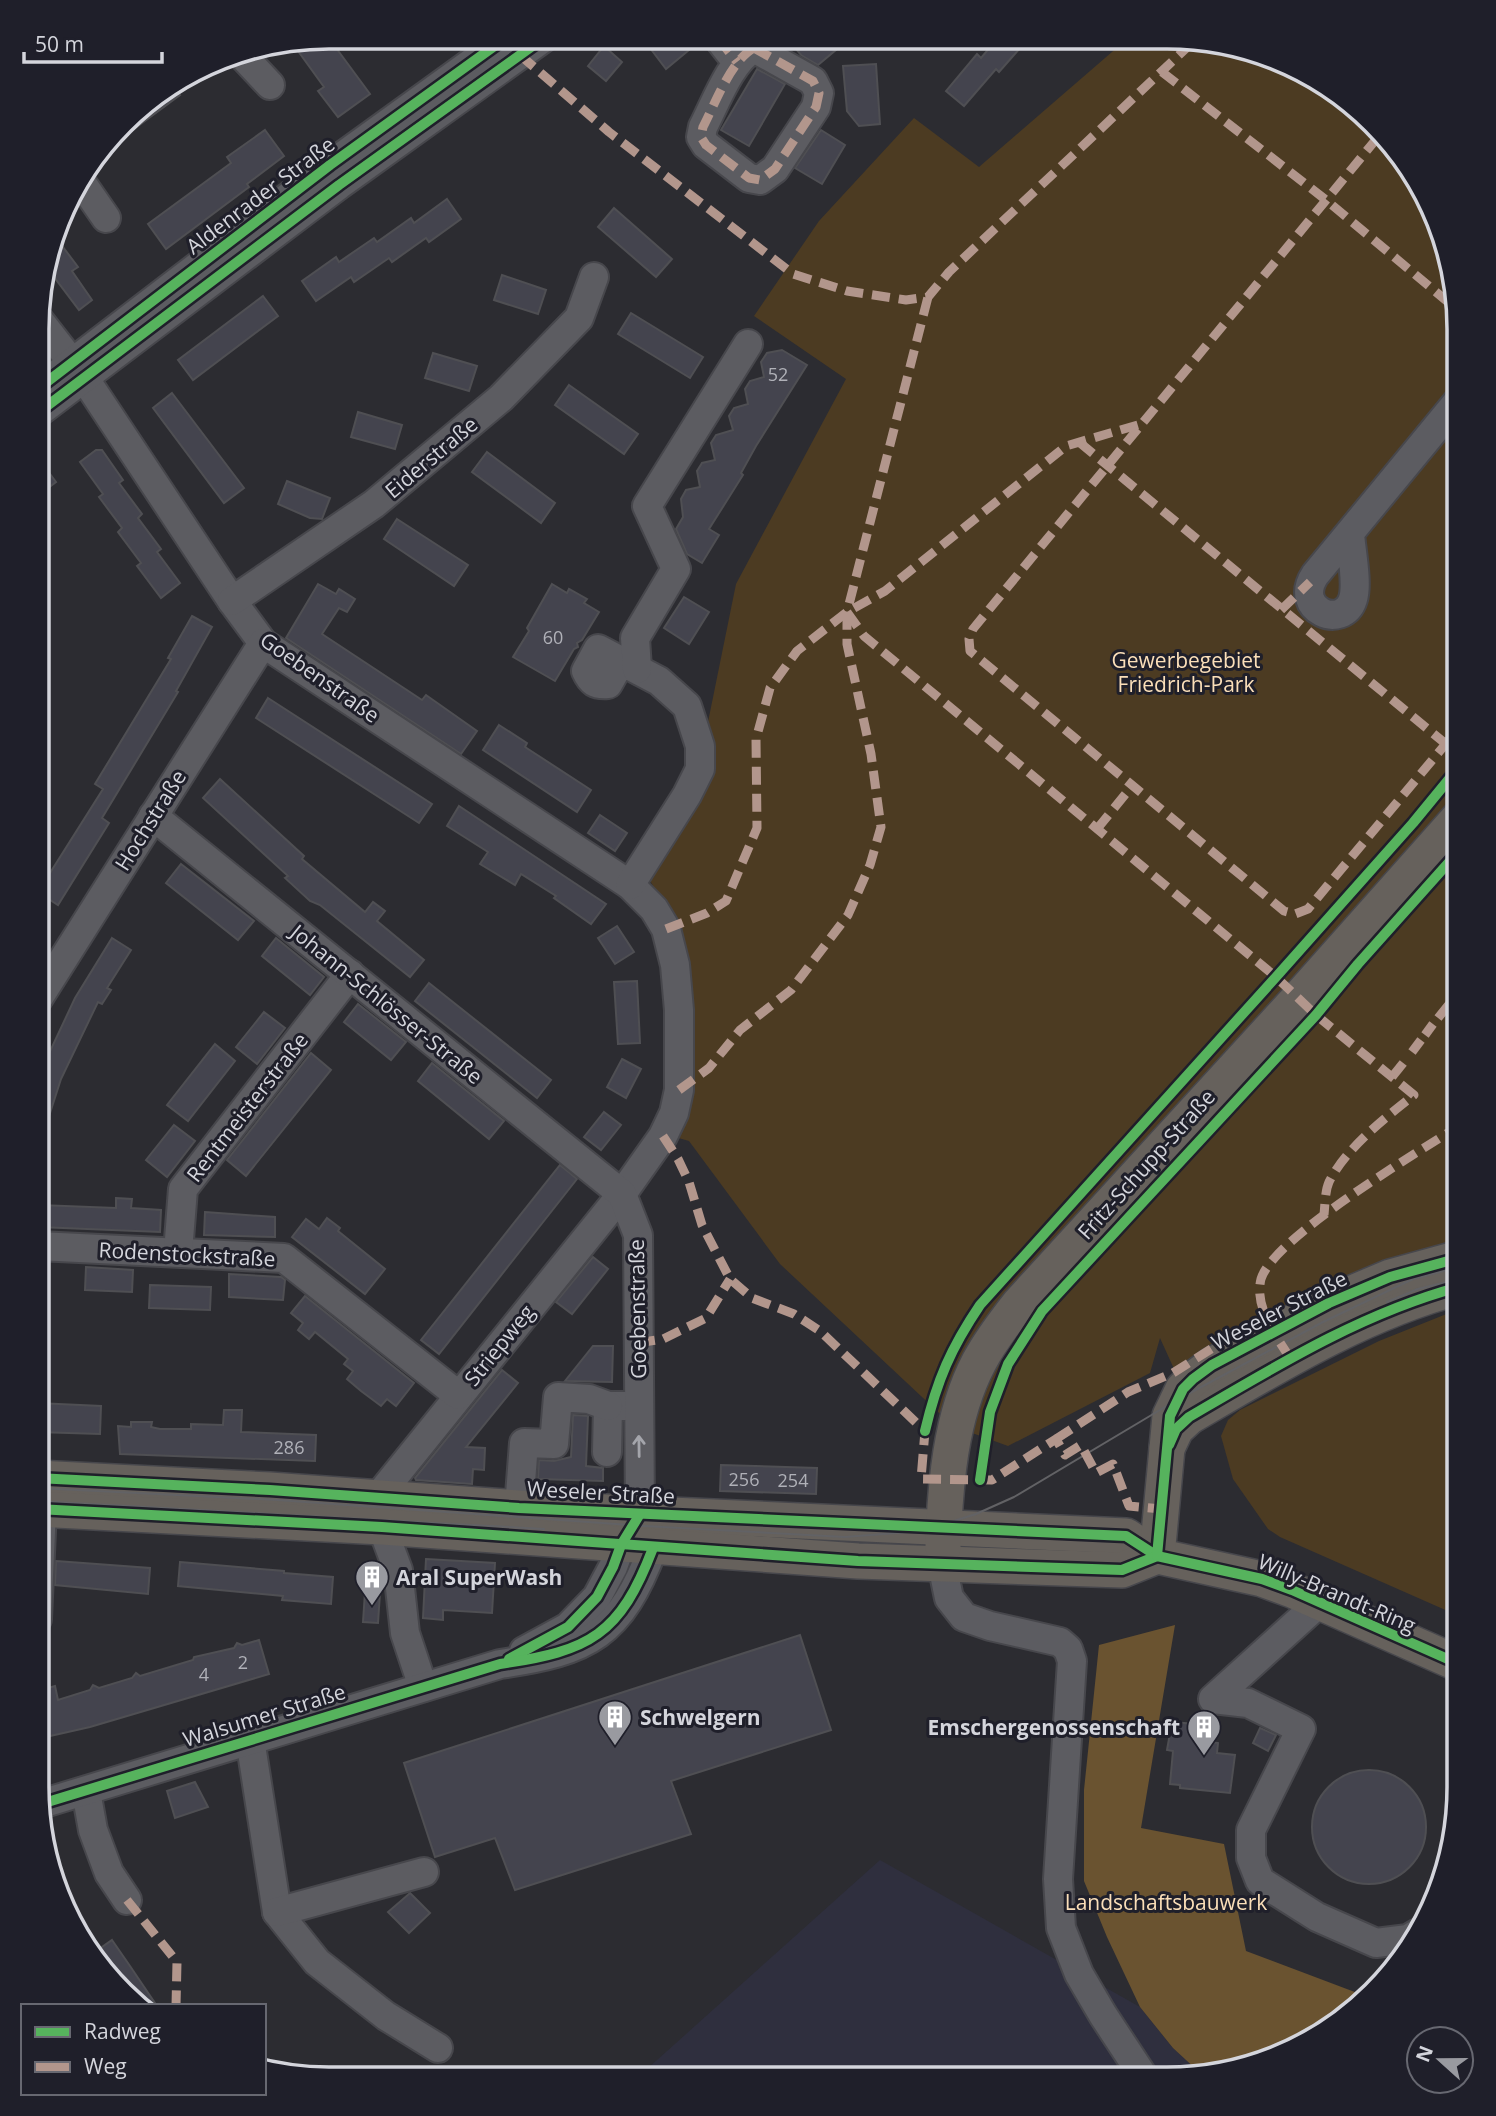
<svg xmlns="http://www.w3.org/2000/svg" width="1496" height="2116" font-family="'Open Sans',sans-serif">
<rect width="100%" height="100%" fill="#2c2c31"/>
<!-- built -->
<polygon fill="#2f2f3e" points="880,1860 1140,2007 1173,2048 1199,2072 1168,2079 637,2078"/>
<!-- green -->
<g fill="#4c3b22">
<polygon points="1127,39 1206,39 1279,59 1345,97 1429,200 1459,328 1459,1241 1233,1338 1175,1371 1160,1338 1150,1373 1008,1446 953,1426 780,1264 689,1141 675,1137 672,916 647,876 709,743 708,722 736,584 846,379 754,316 819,221 914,118 979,167"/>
<polygon points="1459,1309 1459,1616 1280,1537 1268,1529 1233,1479 1221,1436 1228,1420 1240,1410 1379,1341"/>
</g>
<!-- forest -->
<polygon fill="#6a5330" points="1175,1625 1141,1828 1224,1844 1246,1951 1368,1997 1360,2007 1296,2049 1199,2072 1173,2048 1140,2007 1107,1937 1084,1881 1084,1790 1099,1645"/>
<!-- building -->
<g fill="#44444e" stroke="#4f4f53" stroke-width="2">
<polygon points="328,37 370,94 338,117 318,91 324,87 298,51 314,39"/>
<polygon points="662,38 687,38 694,46 666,69 650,48"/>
<polygon points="787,38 828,38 837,49 818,65 801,55"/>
<polygon points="997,39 1028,39 999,72 996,69 964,106 946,91 977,54 981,58"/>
<polygon points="604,46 622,62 606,81 588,66"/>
<polygon points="876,64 880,124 859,126 847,111 843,66"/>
<polygon points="757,69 785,84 749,146 721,130"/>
<polygon points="174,87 180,95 115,143 112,139 136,109"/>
<polygon points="265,130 284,156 247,184 249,187 166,249 148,224 231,163 227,157"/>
<polygon points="821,130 845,145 822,184 795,168"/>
<polygon points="447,199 461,219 429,242 426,238 392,262 389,258 354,282 351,277 316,301 302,281 336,257 339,262 374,238 377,242 411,218 414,223"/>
<polygon points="614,208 672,259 656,277 598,227"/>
<polygon points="57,239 78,267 72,271 92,300 79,310 48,269"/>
<polygon points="502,275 546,290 538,314 494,300"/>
<polygon points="263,296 278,316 193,380 178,360"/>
<polygon points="631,313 703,357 690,378 618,334"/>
<polygon points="782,350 807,365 756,446 741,473 743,475 709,529 719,535 702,563 687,554 676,529 683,517 681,499 686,490 700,487 697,471 702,463 715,460 711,443 716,435 733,430 729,416 734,408 748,404 745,389 750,381 764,377 761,362 767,353"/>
<polygon points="433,353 477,366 469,391 425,378"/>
<polygon points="569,385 638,434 624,454 555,405"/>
<polygon points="172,393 244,488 224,503 153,408"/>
<polygon points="358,412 402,425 395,449 351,437"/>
<polygon points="96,450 102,450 123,480 119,483 142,514 138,518 161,549 157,552 180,583 161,598 137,566 141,563 118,532 122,528 99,497 103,494 80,462"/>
<polygon points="487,452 555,503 541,523 472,472"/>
<polygon points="39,459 56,482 39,495"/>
<polygon points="287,481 330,498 322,519 310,518 278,504"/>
<polygon points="397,519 468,565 454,586 384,539"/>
<polygon points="318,584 336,594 339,589 355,599 347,612 339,608 322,634 422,700 426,695 477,731 461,754 286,638"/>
<polygon points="552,584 567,593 569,589 587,599 584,603 599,612 582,640 577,643 578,647 574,649 555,681 513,657 529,631 527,628"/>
<polygon points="684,597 709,612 689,644 664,628"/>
<polygon points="192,616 212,627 176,691 178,692 102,818 109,823 58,905 38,892 103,789 95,784 171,659 168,658"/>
<polygon points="268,698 432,804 419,823 256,718"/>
<polygon points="499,725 527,743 525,747 591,790 577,812 483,750"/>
<polygon points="220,779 304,856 302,859 365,912 373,902 385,911 377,921 424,960 410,977 320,905 310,901 285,878 288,876 203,798"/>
<polygon points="459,806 606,904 591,924 554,898 556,896 521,874 515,885 480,864 488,852 447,826"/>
<polygon points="600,815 627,833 615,851 588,833"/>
<polygon points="181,864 254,921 238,940 166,883"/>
<polygon points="617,926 634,952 615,964 598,938"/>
<polygon points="112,938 131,950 107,988 111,990 102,1004 98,1002 61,1079 41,1141 38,1141 38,1081 45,1062 75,998"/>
<polygon points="276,938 324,977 310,995 262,956"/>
<polygon points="637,981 640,1043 618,1044 614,982"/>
<polygon points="429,983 551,1080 537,1098 415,1001"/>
<polygon points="358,1004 406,1042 391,1060 344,1022"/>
<polygon points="264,1012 285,1028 257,1064 236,1047"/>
<polygon points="215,1044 235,1061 188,1121 167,1105"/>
<polygon points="311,1053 331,1070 246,1176 227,1160"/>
<polygon points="622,1059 641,1069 626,1098 607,1087"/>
<polygon points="432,1063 504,1121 489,1139 418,1081"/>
<polygon points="604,1112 621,1125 601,1150 584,1137"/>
<polygon points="174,1125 195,1141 167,1177 146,1160"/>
<polygon points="560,1165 577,1179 439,1354 421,1340"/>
<polygon points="116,1198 132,1199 131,1208 161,1210 160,1232 39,1227 40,1205 116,1208"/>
<polygon points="205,1212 275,1217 275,1237 204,1235"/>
<polygon points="327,1218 340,1228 338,1231 385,1269 365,1294 292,1237 306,1219 319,1229"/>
<polygon points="593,1257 608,1269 572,1314 556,1302"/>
<polygon points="86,1267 133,1270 132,1292 85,1290"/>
<polygon points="229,1274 281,1277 285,1280 283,1300 229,1297"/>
<polygon points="150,1285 211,1287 210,1310 149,1308"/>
<polygon points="305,1296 414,1383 396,1406 387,1399 381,1406 361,1391 347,1379 353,1371 344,1364 348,1359 315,1332 309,1339 298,1330 303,1323 291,1313"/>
<polygon points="593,1346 613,1346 612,1382 565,1381"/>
<polygon points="502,1370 518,1383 466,1447 485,1448 484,1470 473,1469 472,1484 416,1480 415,1478"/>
<polygon points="37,1403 101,1406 100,1434 37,1432"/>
<polygon points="224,1410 242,1410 241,1432 316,1435 315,1461 120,1454 118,1426 131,1427 131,1422 152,1422 151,1427 160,1429 191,1429 191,1424 223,1425"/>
<polygon points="573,1415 588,1416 586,1466 603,1468 603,1481 538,1479 539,1460 554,1461 571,1457"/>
<polygon points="721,1465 817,1468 816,1494 720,1491"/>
<polygon points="426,1559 495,1563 492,1613 443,1610 443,1620 423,1618"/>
<polygon points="56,1561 150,1568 148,1594 55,1585"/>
<polygon points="180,1562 284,1571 284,1573 333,1577 331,1604 282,1600 283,1596 178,1586"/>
<polygon points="365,1592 380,1593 378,1623 363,1622"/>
<polygon points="800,1635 831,1730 671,1781 691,1834 515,1890 495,1838 435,1857 404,1763"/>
<polygon points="259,1640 269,1674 90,1727 37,1739 37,1691 55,1686 58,1700 90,1690 93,1685 99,1688 132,1678 136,1673 140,1676 193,1660 194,1657 234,1648 237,1643 242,1645"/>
<polygon points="1172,1722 1195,1724 1194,1733 1204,1734 1203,1741 1218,1743 1217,1753 1235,1755 1230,1793 1180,1788 1180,1785 1170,1784 1173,1751 1167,1750"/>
<polygon points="1260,1728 1276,1735 1268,1751 1253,1743"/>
<circle cx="1369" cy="1827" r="57"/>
<polygon points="195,1782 208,1807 175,1818 167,1791"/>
<polygon points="410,1893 430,1913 409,1933 388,1912"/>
<polygon points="112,1940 130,1966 157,2006 139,2006 109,1980 92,1954"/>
</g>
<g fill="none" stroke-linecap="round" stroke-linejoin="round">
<!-- minor casing -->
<g stroke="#47474c" stroke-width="32">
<g id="minor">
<polyline points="718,38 737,62"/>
<path d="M 754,48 L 813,81 L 819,93 L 816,107 L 775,169 L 760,180 L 749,178 L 706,145 L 701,137 L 703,127 C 715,104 731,60 754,48 Z"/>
<polyline points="239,52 270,85"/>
<polyline points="79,179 106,218"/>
<polyline points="39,320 85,379 232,601 263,643 630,885 654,909 666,929 675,965 679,1010 679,1090 674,1113 663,1136 622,1194 377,1498"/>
<polyline points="39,388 330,165 507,37"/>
<polyline points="39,412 339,185 545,37"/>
<path d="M 1350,533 C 1351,550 1358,583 1353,599 C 1343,631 1292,610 1315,575 L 1459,400"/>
<polyline points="232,601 374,504 501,398 579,318 594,277"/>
<path d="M 621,661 L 608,684 C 595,685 591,682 586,671 L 598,649 L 659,681 L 687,706 L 700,746 L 700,769 L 687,795 L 630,885"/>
<polyline points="637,669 635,638 676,569 647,506 748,344"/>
<polyline points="38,999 263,643"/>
<polyline points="38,1246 284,1258 458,1395"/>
<polyline points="178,1252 183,1189 350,974"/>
<polyline points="607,1452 608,1406 625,1406"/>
<polyline points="519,1508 524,1443 554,1444 558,1397 589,1399 608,1406"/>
<polyline points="382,1527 398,1570 405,1633 423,1687"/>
<polyline points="942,1564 949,1598 964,1617 990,1626 1060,1642 1068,1649 1072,1661 1058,1879 1061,1928 1079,1974 1103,2015 1145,2079"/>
<polyline points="1319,1603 1213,1699 1248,1703 1301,1729 1251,1830 1251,1858 1260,1881 1317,1917 1376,1943 1408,1939 1418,1933"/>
<polyline points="37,1619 42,1509"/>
<polyline points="524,1651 568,1627 597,1597 613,1567 621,1545 631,1528"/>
<polyline points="250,1739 277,1912 317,1962 386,2016 438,2048"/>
<polyline points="86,1791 93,1830 109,1873 127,1900"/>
<path d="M 41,1804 L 500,1664 C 590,1651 620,1635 653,1548 L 640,1514 L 638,1235 L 622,1194 L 153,816"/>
<polyline points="277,1912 424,1872"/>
</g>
</g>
<!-- major casing -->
<g stroke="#47474c" stroke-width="38">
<g id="major">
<path d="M 1167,1448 L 1176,1429 L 1189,1417 C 1276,1366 1362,1313 1459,1287"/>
<polyline points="37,1478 270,1490 519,1508 1126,1536 1157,1556 1262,1579 1292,1590 1459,1664"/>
<polyline points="37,1509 382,1527 858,1561 1122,1570 1157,1556"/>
<path d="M 943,1547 C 945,1486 950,1417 979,1362 C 990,1341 1004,1323 1019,1304 L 1298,999 L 1459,818"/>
<polyline points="1157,1556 1170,1416 1183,1389 1193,1379 1212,1365 1329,1303 1390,1277 1459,1258"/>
</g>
</g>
<!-- minor -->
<use href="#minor" stroke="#5c5c61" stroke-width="28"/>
<!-- major -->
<use href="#major" stroke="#66615c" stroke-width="35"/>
<!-- tram -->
<g stroke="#626265" stroke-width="2">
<polyline points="1387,1302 1418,1289 1459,1279"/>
<polyline points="37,1488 277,1500 644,1526 845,1537 922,1531 976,1514 1014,1497 1175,1401 1323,1322 1413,1279 1459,1267"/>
<polyline points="37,1501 544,1529"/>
</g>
<!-- quiet -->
<g stroke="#b2968c" stroke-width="9" stroke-dasharray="18 9" stroke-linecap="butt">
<polyline points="718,38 737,62"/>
<path d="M 754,48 L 813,81 L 819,93 L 816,107 L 775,169 L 760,180 L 749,178 L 706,145 L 701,137 L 703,127 C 715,104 731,60 754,48 Z"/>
<polyline points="520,55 609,132 793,274 847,291 906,300 928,297 949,272 1196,39"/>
<polyline points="1162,72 1326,200 1454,307"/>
<polyline points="1378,137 973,629 969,639 970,651 1284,911 1295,914 1308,909 1459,728"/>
<polyline points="1079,442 1446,744"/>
<polyline points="1281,610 1310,582"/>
<path d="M 847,612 L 864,636 L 1276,977 L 1316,1015 L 1414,1095 C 1385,1118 1346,1148 1329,1182 C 1325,1191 1325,1205 1324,1215"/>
<polyline points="1097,829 1132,786"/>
<polyline points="666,929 707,913 726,901 757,828 756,739 770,688 797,651 847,612 885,591 1066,446 1141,424"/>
<polyline points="1438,1018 1459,992"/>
<polyline points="1425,1035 1433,1024"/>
<polyline points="1412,1052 1421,1040"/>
<polyline points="1392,1077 1408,1057"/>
<polyline points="679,1090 709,1068 740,1030 791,990 848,915 870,865 881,827 871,754 847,644 847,612 928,297"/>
<polyline points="663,1136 678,1159 689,1182 702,1225 730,1279 752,1298 794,1314 820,1331 925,1431 921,1479 992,1480 1056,1439 1065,1455 1081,1445 1096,1473 1113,1464 1129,1506 1162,1509"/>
<polyline points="637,1343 663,1339 706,1318 730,1279"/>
<path d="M 1290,1358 C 1276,1336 1254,1307 1261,1279 C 1273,1238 1418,1152 1459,1126"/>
<polyline points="1056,1439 1128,1392 1173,1373 1265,1315"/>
<polyline points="127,1900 177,1962 176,2006"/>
</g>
<!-- cycleway casing -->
<g stroke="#1f1f2a" stroke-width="15">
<g id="cycleway">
<polyline points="39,388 330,165 507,37"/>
<polyline points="39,412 339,185 545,37"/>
<path d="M 925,1431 C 937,1380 951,1348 980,1305 L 1276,977 L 1413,823 L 1459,767"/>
<path d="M 1169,1445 L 1176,1429 L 1189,1417 C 1276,1366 1362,1313 1459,1287"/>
<polyline points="37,1478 270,1490 519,1508 1126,1536 1157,1556 1262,1579 1292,1590 1459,1664"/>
<polyline points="980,1480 990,1412 1008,1364 1042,1311 1316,1015 1358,964 1459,851"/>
<polyline points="37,1509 382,1527 858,1561 1122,1570 1157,1556"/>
<polyline points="1157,1556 1170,1416 1183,1389 1193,1379 1212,1365 1329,1303 1390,1277 1459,1258"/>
<polyline points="509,1659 568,1627 597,1597 613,1567 621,1545 640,1514"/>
<path d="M 41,1804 L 500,1664 C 590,1651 620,1635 653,1548"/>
</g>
</g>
<!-- cycleway -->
<use href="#cycleway" stroke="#56b35d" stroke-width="10"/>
</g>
<!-- one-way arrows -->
<defs><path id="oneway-shaft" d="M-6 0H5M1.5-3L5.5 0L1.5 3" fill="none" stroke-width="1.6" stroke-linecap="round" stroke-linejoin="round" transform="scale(1.75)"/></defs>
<use stroke="#a4a5ab" href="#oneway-shaft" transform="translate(639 1446) rotate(-91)"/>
<!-- icons -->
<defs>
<g id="building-pin" transform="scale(1.75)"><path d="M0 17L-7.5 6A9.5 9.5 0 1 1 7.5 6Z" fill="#999aa0" stroke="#1f1f2a"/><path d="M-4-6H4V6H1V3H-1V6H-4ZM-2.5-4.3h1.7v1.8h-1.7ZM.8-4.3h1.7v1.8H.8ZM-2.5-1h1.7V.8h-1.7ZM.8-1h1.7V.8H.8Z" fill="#fff"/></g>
</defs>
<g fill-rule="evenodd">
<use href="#building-pin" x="372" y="1577"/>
<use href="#building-pin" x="615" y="1717"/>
<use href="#building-pin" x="1204" y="1727"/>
</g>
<g text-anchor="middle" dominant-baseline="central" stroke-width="6" stroke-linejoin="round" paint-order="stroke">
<!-- number labels -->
<g font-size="18" fill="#b0b1b8">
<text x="778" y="374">52</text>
<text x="553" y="637">60</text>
<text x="289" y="1447">286</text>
<text x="744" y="1479">256</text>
<text x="793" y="1480">254</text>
<text x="243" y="1662">2</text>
<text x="204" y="1674">4</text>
</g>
<!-- street labels -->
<g font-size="21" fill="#d4d5dc" stroke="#1f1f2a">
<text transform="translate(260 195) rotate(-37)">Aldenrader Straße</text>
<text transform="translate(431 457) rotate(-40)">Eiderstraße</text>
<text transform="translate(320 677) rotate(35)">Goebenstraße</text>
<text transform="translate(150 820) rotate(-58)">Hochstraße</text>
<text transform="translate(387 1004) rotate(39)">Johann-Schlösser-Straße</text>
<text transform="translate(247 1107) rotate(-52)">Rentmeisterstraße</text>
<text transform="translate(1146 1164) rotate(-48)">Fritz-Schupp-Straße</text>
<text transform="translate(187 1254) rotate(3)">Rodenstockstraße</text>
<text transform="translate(637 1309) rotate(-91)">Goebenstraße</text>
<text transform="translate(1279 1310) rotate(-27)">Weseler Straße</text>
<text transform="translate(499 1345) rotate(-51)">Striepweg</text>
<text transform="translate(601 1492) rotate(3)">Weseler Straße</text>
<text transform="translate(1337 1593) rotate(23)">Willy-Brandt-Ring</text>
<text transform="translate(264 1715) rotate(-17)">Walsumer Straße</text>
</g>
<!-- park labels -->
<g font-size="21" fill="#fbdfb9" stroke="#1f1f2a">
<text x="1186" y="660">Gewerbegebiet<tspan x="1186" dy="24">Friedrich-Park</tspan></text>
<text x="1166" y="1902">Landschaftsbauwerk</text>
</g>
<!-- poi labels -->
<g font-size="21" font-weight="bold" fill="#d4d5dc" stroke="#1f1f2a" text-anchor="start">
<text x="396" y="1577">Aral SuperWash</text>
<text x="640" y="1717">Schwelgern</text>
<text x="1180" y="1727" text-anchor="end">Emschergenossenschaft</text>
</g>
</g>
<!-- crop -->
<path d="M0 0H1496V2116H0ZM329 49H1167A280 280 0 0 1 1447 329V1787A280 280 0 0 1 1167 2067H329A280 280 0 0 1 49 1787V329A280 280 0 0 1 329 49Z" fill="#1f1f2a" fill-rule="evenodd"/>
<path fill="none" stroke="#d4d5dc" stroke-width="3.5" d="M329 49H1167A280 280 0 0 1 1447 329V1787A280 280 0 0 1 1167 2067H329A280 280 0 0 1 49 1787V329A280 280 0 0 1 329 49Z"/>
<!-- legend -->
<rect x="21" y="2004" width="245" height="91" fill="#1f1f2a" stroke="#676871" stroke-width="2"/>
<rect x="35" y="2027" width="35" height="10" fill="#56b35d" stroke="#676871" stroke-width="2"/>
<text x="84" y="2039" font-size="21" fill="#d4d5dc">Radweg</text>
<rect x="35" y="2062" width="35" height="10" fill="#b2968c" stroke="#676871" stroke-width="2"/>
<text x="84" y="2074" font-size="21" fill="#d4d5dc">Weg</text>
<!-- north arrow -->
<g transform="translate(1440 2060) rotate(291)"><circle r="33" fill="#1f1f2a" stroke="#676871" stroke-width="2"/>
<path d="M0-5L12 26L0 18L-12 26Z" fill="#999aa0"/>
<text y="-10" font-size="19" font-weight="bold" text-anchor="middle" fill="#d4d5dc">N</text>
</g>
<!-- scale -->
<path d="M24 52v10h138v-10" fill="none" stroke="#d4d5dc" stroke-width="3.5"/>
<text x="35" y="52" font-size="21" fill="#d4d5dc" stroke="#1f1f2a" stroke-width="5" paint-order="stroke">50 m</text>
</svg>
